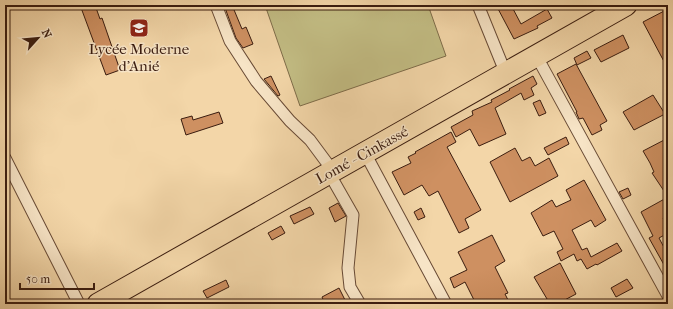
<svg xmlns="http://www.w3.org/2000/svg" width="673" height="309" font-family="'IM FELL French Canon',serif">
<rect width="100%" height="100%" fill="#f3d6a8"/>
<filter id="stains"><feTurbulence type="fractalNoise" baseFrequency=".005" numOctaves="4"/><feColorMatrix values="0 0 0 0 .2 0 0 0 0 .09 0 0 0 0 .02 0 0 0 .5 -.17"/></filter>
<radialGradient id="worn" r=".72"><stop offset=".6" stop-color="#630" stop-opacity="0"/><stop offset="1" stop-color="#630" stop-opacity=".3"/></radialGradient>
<!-- green -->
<polygon fill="#c2bc83" stroke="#7e6c49" points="265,5 428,5 446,56 300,106"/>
<!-- building -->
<g fill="#ce9061" stroke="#3a1c0f">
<polygon points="80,5 95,5 100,19 102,18 120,70 106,75"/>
<polygon points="224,5 232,5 242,29 246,27 253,44 243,48 236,38"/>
<polygon points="496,5 511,5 521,24 547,9 552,18 537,26 538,28 514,39"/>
<polygon points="668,9 668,69 643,22"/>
<polygon points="623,35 629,48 601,62 594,50"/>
<polygon points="587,51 591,58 577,65 574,58"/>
<polygon points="576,64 607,121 600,125 602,130 592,135 583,118 579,119 576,112 577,112 557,74"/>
<polygon points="271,76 280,95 278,96 264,79"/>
<polygon points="533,76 537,84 531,88 534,95 524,100 521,93 495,108 506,134 479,146 470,129 456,137 451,127 473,115 472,111 492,102 491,100 510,90 509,89"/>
<polygon points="653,95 665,114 634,130 623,112"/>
<polygon points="540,100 546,113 539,116 533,103"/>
<polygon points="219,112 223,123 186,135 181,119 192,116 193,120"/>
<polygon points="451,132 456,142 447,147 481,210 465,219 469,228 459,233 438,191 429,196 422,185 404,195 392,172 411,163 408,157 416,153 415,152"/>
<polygon points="566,137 569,144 548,155 544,148"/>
<polygon points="668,138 668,215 663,218 668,227 668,233 659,238 668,255 668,272 649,238 653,236 641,212 668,197 652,173 654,172 650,163 643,151"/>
<polygon points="515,148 522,161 530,157 535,166 549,158 558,176 510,202 490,162"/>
<polygon points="584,180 606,220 595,227 591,220 572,230 582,250 587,248 591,257 617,243 622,251 597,265 596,264 587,269 581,259 577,261 574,254 561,261 557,252 563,249 554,231 543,236 531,213 552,200 556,207 571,200 566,190"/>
<polygon points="628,188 631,195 623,199 619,192"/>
<polygon points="338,203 346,216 335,222 329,208"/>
<polygon points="310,207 314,214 294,224 290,216"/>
<polygon points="421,208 425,217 418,220 414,212"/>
<polygon points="281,226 285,233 272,240 268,233"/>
<polygon points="492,235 505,261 495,267 508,293 505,294 510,304 476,304 465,282 454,288 450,278 467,270 458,252"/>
<polygon points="560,263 576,294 557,304 550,304 534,277"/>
<polygon points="627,279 633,288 616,297 611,288"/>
<polygon points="226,280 229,287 207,298 203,291"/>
<polygon points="339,288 347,304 325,304 322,297"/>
</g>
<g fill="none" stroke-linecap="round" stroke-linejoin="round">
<!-- street casing -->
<g stroke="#684a35" stroke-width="13">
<g id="street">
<polyline points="216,5 230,41 256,81 290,121 310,140 333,171"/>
<polyline points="478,5 506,74"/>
<polyline points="537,57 668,296"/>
<polyline points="365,153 446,304"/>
<polyline points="5,158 79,304"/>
<polyline points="329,173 353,215 348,268 350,287 360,304"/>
</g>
</g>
<!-- highway casing -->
<g stroke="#3a1c0f" stroke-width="23">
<polyline id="highway" points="98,304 626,5"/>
</g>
<!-- street -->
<use href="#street" stroke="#f7e4c6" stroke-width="11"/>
<!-- highway -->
<use href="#highway" stroke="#f3d6a8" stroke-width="21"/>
</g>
<!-- icons -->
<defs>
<g id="school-square" transform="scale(1)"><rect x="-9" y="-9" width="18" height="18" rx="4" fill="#8f2418" stroke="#f7e4c6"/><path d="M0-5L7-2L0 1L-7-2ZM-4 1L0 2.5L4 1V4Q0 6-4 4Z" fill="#fff"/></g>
</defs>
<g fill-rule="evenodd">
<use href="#school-square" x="139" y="28"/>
</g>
<g text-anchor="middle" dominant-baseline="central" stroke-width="3" stroke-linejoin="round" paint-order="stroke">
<!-- poi labels -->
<g font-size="15" fill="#3a1c0f" stroke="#f7e4c6">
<text x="139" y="49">Lycée Moderne<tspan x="139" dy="17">d'Anié</tspan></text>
</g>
<!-- street labels -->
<g font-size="15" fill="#3a1c0f" stroke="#f7e4c6">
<text transform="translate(362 155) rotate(-29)">Lomé - Cinkassé</text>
</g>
</g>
<!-- margin -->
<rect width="673" height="309" fill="none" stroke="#f3d6a8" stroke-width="20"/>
<rect x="6" y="6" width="661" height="297" fill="none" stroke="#3a1c0f" stroke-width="2"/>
<rect x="10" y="10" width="653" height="289" fill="none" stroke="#3a1c0f"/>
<!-- north arrow -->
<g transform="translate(38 38) rotate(63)" stroke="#f7e4c6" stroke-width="3" paint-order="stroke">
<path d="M0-3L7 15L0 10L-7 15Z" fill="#3a1c0f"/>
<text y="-6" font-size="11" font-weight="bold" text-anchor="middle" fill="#3a1c0f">N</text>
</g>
<!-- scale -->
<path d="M20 283v6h74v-6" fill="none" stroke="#3a1c0f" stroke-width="2"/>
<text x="26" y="283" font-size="12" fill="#3a1c0f" stroke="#f7e4c6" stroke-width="3" paint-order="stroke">50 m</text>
<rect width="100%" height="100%" filter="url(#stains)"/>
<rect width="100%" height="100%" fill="url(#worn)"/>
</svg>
